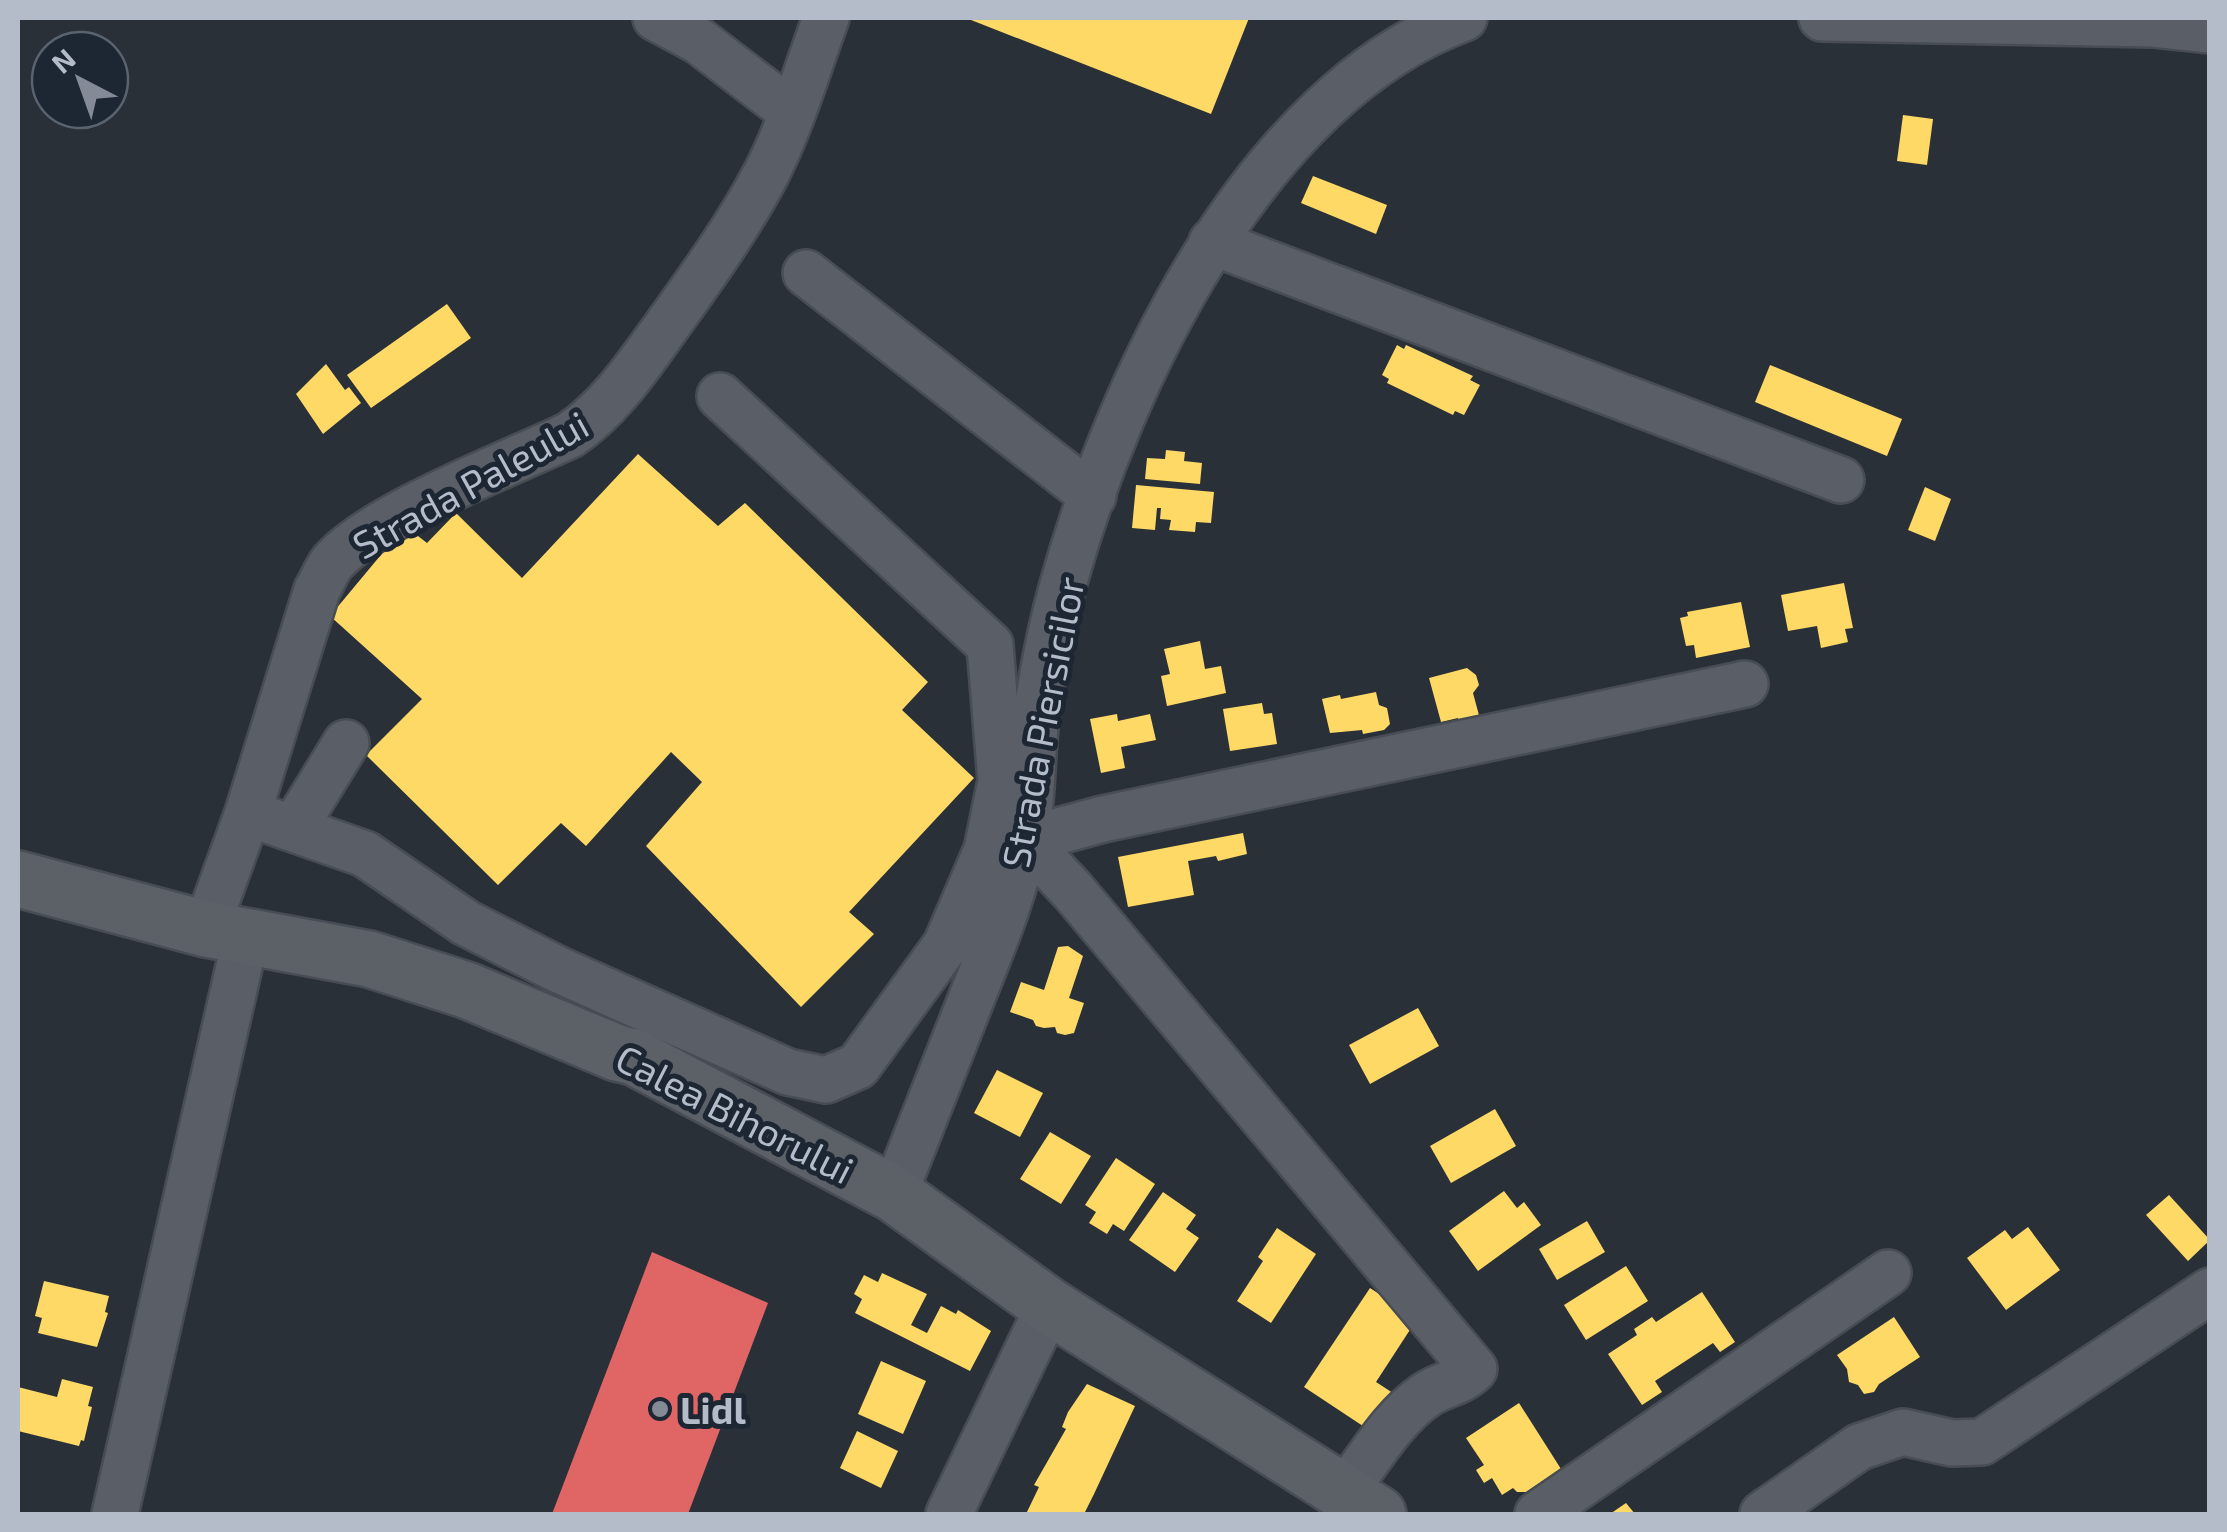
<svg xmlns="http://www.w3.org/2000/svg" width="2227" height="1532" font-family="'Exo 2',sans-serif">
<rect width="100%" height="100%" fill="#2a3038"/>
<!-- homes -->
<g fill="#ffd966">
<polygon points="966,18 1249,18 1211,114"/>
<polygon points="1903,115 1933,119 1927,165 1897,161"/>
<polygon points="1313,176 1387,205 1376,234 1301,203"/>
<polygon points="447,304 471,338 371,408 347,375"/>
<polygon points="1397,345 1404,349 1406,345 1473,376 1470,380 1480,385 1464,415 1455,411 1453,415 1387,383 1389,379 1382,375"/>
<polygon points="326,364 345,390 349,387 361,403 323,434 296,394"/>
<polygon points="1770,365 1902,419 1887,456 1755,402"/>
<polygon points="1166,450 1185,452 1184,461 1202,463 1200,484 1145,479 1147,458 1165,459"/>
<polygon points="638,454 718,526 745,503 928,682 902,710 974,778 849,912 874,934 801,1007 646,846 702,782 671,752 586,846 561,823 498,885 366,755 422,699 330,616 405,526 427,543 456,513 522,578"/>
<polygon points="1136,485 1214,492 1211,523 1196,522 1195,532 1169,530 1171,520 1160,519 1161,508 1157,508 1155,530 1132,528"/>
<polygon points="1925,487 1951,499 1935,541 1908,530"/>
<polygon points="1844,583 1853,628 1845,629 1848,642 1821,648 1817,626 1788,631 1781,595"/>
<polygon points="1741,602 1750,647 1696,658 1694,645 1686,646 1680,618 1688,616 1687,612"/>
<polygon points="1200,641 1205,669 1221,666 1226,693 1167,706 1161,676 1170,674 1164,649"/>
<polygon points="1467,668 1476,675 1479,685 1473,693 1480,719 1459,724 1458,718 1441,722 1429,678"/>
<polygon points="1376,692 1379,705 1387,708 1390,724 1384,730 1363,734 1362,730 1330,733 1322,699 1340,695 1341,699"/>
<polygon points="1262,703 1264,714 1272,713 1277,744 1230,751 1223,709"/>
<polygon points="1117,714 1118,721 1150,714 1156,740 1121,747 1125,768 1101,773 1090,719"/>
<polygon points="1243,833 1247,854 1218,861 1216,856 1188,861 1194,895 1128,907 1118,857"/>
<polygon points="1068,946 1083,956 1069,998 1084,1003 1074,1033 1065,1035 1057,1033 1055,1027 1044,1028 1036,1026 1033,1020 1010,1012 1021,982 1044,990 1058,947"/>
<polygon points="1418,1008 1439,1046 1370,1084 1349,1045"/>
<polygon points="997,1070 1043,1093 1020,1137 974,1113"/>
<polygon points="1495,1109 1516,1146 1451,1183 1430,1146"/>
<polygon points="1050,1132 1091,1156 1061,1204 1020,1179"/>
<polygon points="1116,1158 1155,1184 1124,1231 1113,1224 1107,1234 1089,1223 1096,1212 1085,1205"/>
<polygon points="1504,1191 1517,1208 1524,1202 1541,1225 1478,1271 1449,1231"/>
<polygon points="1163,1192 1196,1215 1186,1229 1199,1238 1175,1272 1129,1240"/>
<polygon points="2169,1195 2210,1240 2188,1261 2146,1215"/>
<polygon points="1587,1221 1605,1252 1557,1280 1539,1249"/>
<polygon points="2028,1227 2060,1270 2006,1310 1967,1258 2005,1230 2012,1239"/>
<polygon points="1277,1228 1316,1254 1271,1323 1237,1301 1263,1261 1258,1257"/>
<polygon points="1626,1266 1648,1301 1586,1340 1564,1305"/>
<polygon points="882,1273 927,1294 911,1325 927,1333 941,1306 956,1314 958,1310 991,1331 970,1371 855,1313 862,1299 854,1294 864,1275 878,1282"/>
<polygon points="44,1281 109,1296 105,1312 108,1313 97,1347 38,1333 42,1318 35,1316"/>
<polygon points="1370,1288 1417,1319 1376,1382 1399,1397 1375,1434 1304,1387"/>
<polygon points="1702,1292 1735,1342 1720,1352 1713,1343 1655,1381 1662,1392 1642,1405 1608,1354 1637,1335 1634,1329 1652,1317 1656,1322"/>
<polygon points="1894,1317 1920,1357 1879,1384 1874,1392 1864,1394 1858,1385 1849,1382 1847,1369 1837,1355"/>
<polygon points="881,1361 926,1381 903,1434 858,1414"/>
<polygon points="62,1379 93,1387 88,1406 92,1407 84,1441 81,1440 79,1446 18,1431 18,1387 57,1397"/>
<polygon points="1087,1384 1135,1406 1094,1494 1084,1514 1026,1514 1039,1487 1034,1485 1066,1429 1062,1427 1068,1412"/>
<polygon points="1519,1403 1561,1469 1526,1492 1517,1492 1513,1488 1502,1495 1492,1478 1484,1483 1476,1470 1484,1465 1466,1438"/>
<polygon points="857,1431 898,1451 881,1488 840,1468"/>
<polygon points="1626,1503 1635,1514 1610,1514"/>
</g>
<!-- shops -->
<polygon fill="#e06666" points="652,1252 768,1303 688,1514 552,1514"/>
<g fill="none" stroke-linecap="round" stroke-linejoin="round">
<!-- minor casing -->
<g stroke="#484c53" stroke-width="50">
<g id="minor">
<polyline points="656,18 699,41 792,112"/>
<polyline points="1822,18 2153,24 2210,30"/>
<polyline points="1212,242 1841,480"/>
<polyline points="806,273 1093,496"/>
<polyline points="248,813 365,854 466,923 559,970 788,1072 826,1080 858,1066 946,945 987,850 1001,781 990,645 720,396"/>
<polyline points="294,828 346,743"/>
<path d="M 206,929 L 248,813 L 317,590 C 322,582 326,571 332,563 C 371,516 511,463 570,435 C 610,408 638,366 666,327 C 701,278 737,229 766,174 C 791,125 807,70 826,18"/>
<path d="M 894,1194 C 920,1128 946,1063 972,997 C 992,947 1015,893 1025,839 C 1033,800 1031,758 1036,719 C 1042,675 1051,628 1063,585 C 1119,383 1255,94 1464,18"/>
<path d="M 1344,1492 C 1369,1460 1392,1418 1426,1395 C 1442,1384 1459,1384 1474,1369 L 1073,891 L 1025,840 L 1103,819 L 1745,684"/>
<polyline points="115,1514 246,936"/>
<polyline points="949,1514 1049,1306"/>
<polyline points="1538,1514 1888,1273"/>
<polyline points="1763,1514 1859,1447 1903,1432 1952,1443 1982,1442 2210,1291"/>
</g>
</g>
<!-- major casing -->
<g stroke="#484c55" stroke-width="60">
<polyline id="major" points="18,879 206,929 369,959 466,990 617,1053 634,1057 894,1194 1049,1306 1378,1514"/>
</g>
<!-- minor -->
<use href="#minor" stroke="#5a5e66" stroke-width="45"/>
<!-- major -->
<use href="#major" stroke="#5c6168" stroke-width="55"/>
</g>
<!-- markers -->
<circle fill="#848b96" stroke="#1d2633" stroke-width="4" cx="660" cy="1409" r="10"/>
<g text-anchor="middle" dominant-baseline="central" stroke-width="10" stroke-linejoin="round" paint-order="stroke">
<!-- street labels -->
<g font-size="38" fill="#b4bcc9" stroke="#1d2633">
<text transform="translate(470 484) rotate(-29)">Strada Paleului</text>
<text transform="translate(1042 722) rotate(-79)">Strada Piersicilor</text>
<text transform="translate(735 1113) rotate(27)">Calea Bihorului</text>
</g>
<!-- poi labels -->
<g font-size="38" font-weight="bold" fill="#b4bcc9" stroke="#1d2633" text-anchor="start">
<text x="680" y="1409">Lidl</text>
</g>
</g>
<!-- border -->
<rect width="2227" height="1532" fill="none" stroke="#b4bcc9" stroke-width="40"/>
<!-- north arrow -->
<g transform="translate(80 80) rotate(319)"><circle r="48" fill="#1d2633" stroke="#59626f" stroke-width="2.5"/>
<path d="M0-8L18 38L0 25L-18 38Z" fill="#848b96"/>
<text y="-15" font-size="28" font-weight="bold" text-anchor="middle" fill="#b4bcc9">N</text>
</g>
</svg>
